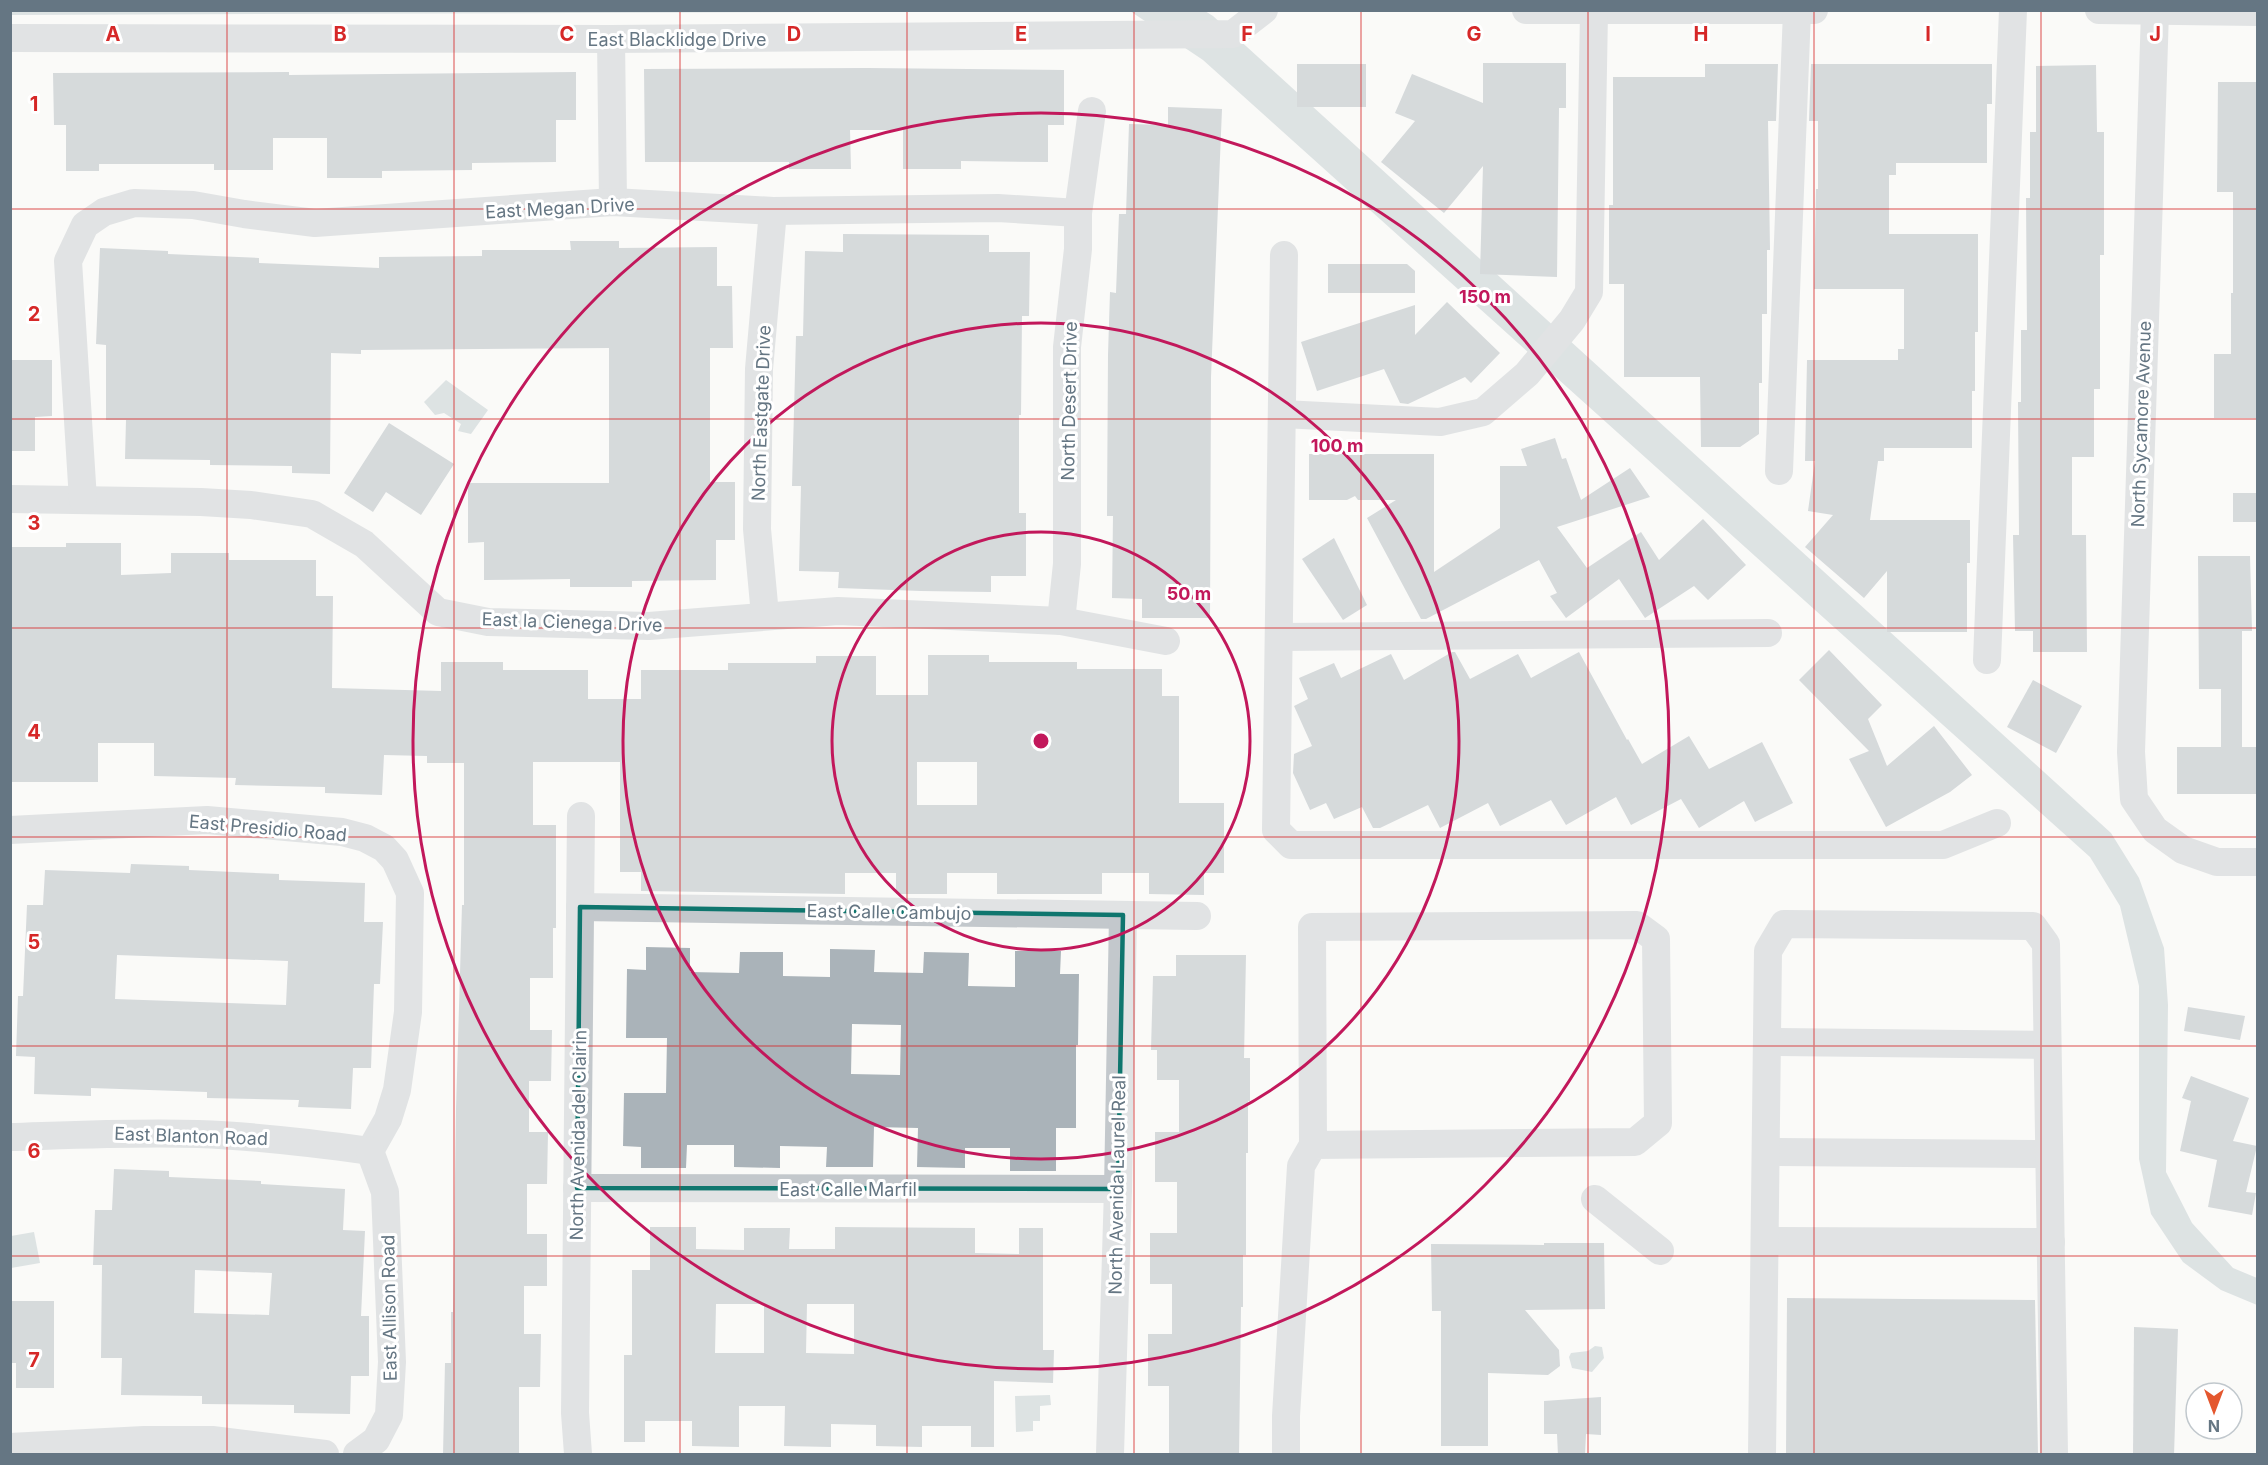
<svg xmlns="http://www.w3.org/2000/svg" width="2268" height="1465" font-family="Inter,sans-serif">
<rect width="100%" height="100%" fill="#fafaf8"/>
<!-- water -->
<g fill="#bbc7cb">
<polygon points="11,10 1081,10 1081,11 11,15"/>
<polygon points="1130,11 1205,11 1213,16 2111,833 2139,878 2164,948 2168,1005 2166,1172 2192,1223 2233,1268 2257,1278 2257,1305 2221,1290 2183,1262 2151,1214 2139,1159 2139,986 2120,906 2090,857 1203,60"/>
<polygon points="446,380 488,410 471,434 458,431 461,424 444,413 435,415 424,402"/>
<polygon points="34,1232 40,1263 11,1268 11,1236"/>
<polygon points="1595,1346 1602,1347 1604,1358 1592,1372 1572,1368 1569,1357 1571,1353 1588,1351"/>
<polygon points="1050,1395 1051,1405 1040,1406 1040,1421 1033,1421 1033,1431 1016,1432 1015,1396"/>
</g>
<!-- building -->
<g fill="#aab3b9" fill-rule="evenodd">
<polygon points="1483,63 1566,63 1566,108 1559,108 1557,277 1480,274 1483,166 1444,213 1381,162 1415,121 1395,113 1412,74 1483,103"/>
<rect x="1297" y="64" width="69" height="43"/>
<polygon points="1705,64 1778,64 1776,121 1768,121 1770,250 1767,250 1767,314 1762,314 1762,383 1759,383 1759,434 1740,447 1701,447 1700,377 1624,377 1624,284 1609,284 1609,205 1613,205 1613,77 1705,77"/>
<polygon points="1811,64 1992,64 1992,104 1987,104 1987,163 1896,163 1896,175 1889,175 1889,234 1978,234 1978,332 1975,332 1975,391 1972,391 1972,448 1884,448 1884,461 1878,461 1870,520 1970,520 1970,563 1967,563 1967,632 1887,632 1887,571 1864,598 1805,547 1833,515 1808,511 1815,461 1805,461 1807,360 1898,360 1898,349 1904,349 1904,289 1814,289 1816,189 1818,189 1818,121 1809,121"/>
<polygon points="2096,65 2097,132 2104,132 2104,255 2100,255 2100,389 2094,389 2094,457 2072,457 2072,535 2086,535 2087,652 2033,652 2033,631 2015,631 2013,535 2019,535 2018,402 2021,402 2021,330 2027,330 2026,198 2030,198 2030,132 2036,132 2036,66"/>
<polygon points="867,68 1064,70 1064,125 1048,125 1048,162 961,161 961,169 903,169 903,130 850,130 851,169 789,169 789,162 645,162 644,69"/>
<polygon points="289,72 289,75 576,72 576,120 556,120 556,162 472,163 472,170 382,171 382,178 327,178 327,138 273,138 273,170 214,170 214,164 99,164 99,171 66,171 66,125 54,125 53,73"/>
<polygon points="2218,82 2258,82 2258,418 2214,418 2214,354 2231,354 2231,293 2233,293 2233,192 2217,192"/>
<polygon points="1168,107 1222,109 1211,377 1210,618 1142,618 1142,599 1112,598 1113,516 1107,516 1108,355 1110,292 1116,293 1119,214 1126,214 1129,124 1168,125"/>
<polygon points="843,234 989,235 989,252 1030,252 1029,316 1022,316 1021,415 1019,415 1019,513 1026,513 1026,576 991,576 991,592 921,591 838,588 839,572 799,571 801,486 792,486 796,336 803,336 805,251 843,252"/>
<polygon points="570,241 619,241 619,248 717,247 717,286 732,286 733,348 710,348 710,482 735,482 735,540 716,540 716,580 632,581 632,587 570,587 570,579 484,580 484,542 468,543 468,483 609,483 609,348 361,350 361,354 331,353 330,474 292,473 292,466 210,465 210,460 125,459 126,420 106,420 106,345 96,344 100,248 168,251 168,254 259,258 259,263 379,268 379,257 482,256 482,250 571,250"/>
<polygon points="1328,264 1407,264 1415,271 1415,293 1328,293"/>
<polygon points="1447,302 1500,353 1471,383 1465,377 1408,404 1400,403 1384,369 1317,391 1301,342 1415,305 1415,335"/>
<polygon points="10,360 52,360 52,416 35,417 35,451 10,451"/>
<polygon points="389,423 454,464 421,515 386,492 373,512 344,493"/>
<polygon points="1555,438 1562,459 1566,458 1581,500 1630,468 1650,497 1557,527 1587,568 1641,532 1659,560 1703,519 1746,565 1708,600 1694,586 1645,618 1619,579 1566,618 1550,596 1557,593 1539,560 1426,619 1421,619 1367,518 1396,500 1358,500 1355,496 1347,500 1309,500 1309,454 1434,454 1434,572 1500,528 1500,466 1527,466 1521,449"/>
<rect x="2233" y="493" width="25" height="29"/>
<polygon points="1334,538 1367,605 1343,620 1302,559"/>
<path d="M 66,543 L 121,543 L 121,575 L 171,573 L 171,553 L 229,553 L 229,560 L 316,560 L 316,596 L 333,596 L 332,688 L 441,691 L 441,662 L 503,662 L 503,670 L 588,670 L 588,699 L 641,699 L 641,670 L 728,670 L 728,663 L 816,663 L 816,656 L 876,656 L 876,695 L 928,695 L 928,655 L 989,655 L 989,662 L 1077,662 L 1077,669 L 1162,669 L 1162,696 L 1179,696 L 1179,803 L 1224,803 L 1224,873 L 1204,873 L 1204,895 L 1149,894 L 1149,873 L 1102,873 L 1102,894 L 997,894 L 997,873 L 947,873 L 947,894 L 896,894 L 896,873 L 845,873 L 845,894 L 641,891 L 641,872 L 620,872 L 620,762 L 533,762 L 533,825 L 556,825 L 556,928 L 553,928 L 553,978 L 530,978 L 530,1030 L 552,1030 L 551,1081 L 529,1081 L 529,1132 L 548,1132 L 547,1184 L 527,1184 L 527,1234 L 547,1234 L 547,1286 L 524,1286 L 524,1334 L 541,1334 L 540,1387 L 519,1387 L 519,1455 L 443,1455 L 445,1363 L 451,1363 L 451,1312 L 453,1312 L 456,1109 L 462,905 L 464,905 L 464,763 L 427,763 L 427,756 L 384,755 L 382,795 L 325,793 L 325,787 L 235,785 L 236,778 L 154,776 L 154,743 L 98,743 L 98,782 L 10,782 L 10,547 L 66,547 ZM 917,762 L 977,762 L 977,805 L 917,805 Z"/>
<polygon points="2198,556 2250,556 2252,631 2242,631 2242,747 2258,747 2258,794 2177,794 2177,747 2221,747 2221,689 2199,689"/>
<polygon points="1829,650 1882,705 1868,719 1887,766 1934,726 1972,775 1950,792 1886,827 1849,759 1869,751 1799,680"/>
<polygon points="1452,652 1455,652 1470,679 1518,654 1531,678 1579,652 1627,740 1628,739 1642,764 1689,736 1709,769 1762,742 1793,803 1755,822 1744,801 1699,828 1681,799 1631,825 1616,797 1566,825 1551,800 1500,826 1488,803 1440,828 1428,805 1380,828 1373,828 1362,807 1334,819 1326,803 1310,810 1293,773 1294,754 1312,746 1294,706 1308,699 1299,678 1334,663 1341,678 1391,654 1404,680"/>
<polygon points="2033,680 2082,706 2056,753 2007,727"/>
<path d="M 131,864 L 189,866 L 189,870 L 279,874 L 279,880 L 365,883 L 364,922 L 383,922 L 380,984 L 374,984 L 371,1068 L 353,1068 L 351,1109 L 298,1107 L 299,1100 L 207,1098 L 207,1092 L 91,1088 L 91,1096 L 34,1094 L 35,1057 L 16,1056 L 18,996 L 23,996 L 27,905 L 43,905 L 45,870 L 130,873 ZM 117,955 L 288,961 L 286,1005 L 115,999 Z"/>
<path d="M 646,947 L 690,948 L 690,972 L 739,973 L 740,952 L 783,952 L 783,976 L 830,977 L 830,949 L 875,950 L 874,972 L 923,973 L 924,952 L 969,953 L 968,986 L 1015,987 L 1015,951 L 1061,951 L 1060,974 L 1079,974 L 1078,1045 L 1076,1045 L 1076,1128 L 1056,1128 L 1056,1171 L 1010,1171 L 1010,1148 L 965,1148 L 965,1168 L 917,1167 L 918,1128 L 874,1127 L 873,1167 L 826,1167 L 827,1147 L 780,1146 L 780,1168 L 734,1167 L 734,1145 L 687,1145 L 686,1168 L 641,1168 L 641,1147 L 623,1146 L 624,1093 L 666,1093 L 667,1038 L 626,1038 L 627,969 L 646,970 ZM 852,1024 L 901,1025 L 900,1075 L 851,1074 Z"/>
<polygon points="1176,955 1246,955 1244,1058 1250,1058 1250,1101 1248,1101 1248,1153 1246,1153 1246,1255 1243,1255 1243,1307 1241,1307 1239,1455 1169,1455 1169,1386 1148,1386 1148,1334 1172,1334 1172,1284 1150,1284 1150,1233 1177,1233 1177,1182 1155,1182 1155,1132 1179,1132 1179,1080 1157,1080 1157,1050 1151,1050 1153,976 1176,976"/>
<polygon points="2188,1007 2245,1016 2240,1040 2184,1031"/>
<polygon points="2191,1076 2249,1098 2233,1141 2257,1146 2246,1192 2256,1193 2252,1215 2208,1207 2217,1160 2180,1151 2191,1101 2182,1098"/>
<path d="M 114,1169 L 169,1171 L 169,1177 L 261,1181 L 261,1184 L 345,1189 L 343,1230 L 365,1231 L 361,1316 L 369,1316 L 369,1376 L 351,1376 L 350,1414 L 294,1413 L 294,1405 L 202,1404 L 202,1396 L 121,1395 L 122,1358 L 101,1358 L 102,1265 L 93,1265 L 95,1210 L 112,1210 ZM 195,1270 L 272,1273 L 269,1315 L 194,1313 Z"/>
<path d="M 650,1227 L 696,1227 L 696,1249 L 744,1250 L 744,1228 L 790,1228 L 789,1249 L 835,1249 L 835,1227 L 975,1228 L 975,1253 L 1019,1254 L 1019,1228 L 1043,1228 L 1043,1350 L 1054,1350 L 1053,1383 L 994,1381 L 994,1447 L 971,1447 L 971,1426 L 922,1426 L 922,1447 L 876,1446 L 876,1425 L 831,1424 L 831,1447 L 784,1446 L 785,1406 L 739,1406 L 739,1447 L 692,1446 L 692,1421 L 645,1421 L 645,1442 L 624,1442 L 624,1355 L 632,1355 L 632,1270 L 650,1270 ZM 716,1304 L 764,1304 L 764,1353 L 715,1353 ZM 807,1304 L 854,1304 L 854,1354 L 806,1353 Z"/>
<polygon points="1544,1243 1604,1243 1605,1309 1525,1310 1559,1350 1560,1366 1548,1375 1488,1373 1488,1446 1441,1446 1441,1311 1432,1311 1431,1244 1544,1245"/>
<polygon points="1787,1298 2035,1300 2038,1455 1786,1455"/>
<polygon points="10,1301 54,1301 54,1388 16,1388 16,1363 10,1363"/>
<polygon points="2134,1327 2178,1329 2174,1455 2133,1455"/>
<polygon points="1601,1397 1601,1435 1586,1434 1585,1455 1558,1455 1557,1434 1544,1434 1544,1401"/>
</g>
<g fill="none" stroke-linecap="round" stroke-linejoin="round">
<!-- minor -->
<g stroke="#c3c8cc" stroke-width="28">
<polyline points="1526,10 1814,10"/>
<polyline points="2099,10 2258,12"/>
<polyline points="2155,12 2131,752 2134,799 2155,830 2183,850 2217,862 2258,862"/>
<polyline points="10,38 611,39 1233,34 1264,10"/>
<polyline points="611,39 613,202"/>
<polyline points="1284,255 1276,830 1291,845 1943,845 1997,823"/>
<polyline points="1283,414 1440,422 1483,412 1527,374 1572,320 1589,292 1594,12"/>
<polyline points="1779,471 1797,11"/>
<polyline points="10,499 201,502 251,505 312,514 364,544 438,612 488,622 649,626 838,611 1061,621 1166,641"/>
<polyline points="83,500 68,261 85,225 104,212 134,203 193,205 244,214 315,223 613,202 773,211 998,208 1078,213"/>
<polyline points="765,615 757,529 759,369 773,211"/>
<polyline points="1061,621 1067,564 1067,347 1078,249 1078,213 1092,111"/>
<polyline points="1280,637 1768,633"/>
<polyline points="1987,660 2013,10"/>
<polyline points="10,830 207,820 342,832 365,838 384,848 395,860 410,893 408,1012 397,1090 388,1119 370,1151"/>
<polyline points="580,907 1197,916"/>
<polyline points="1767,1042 2047,1045"/>
<path d="M 10,1137 C 73,1135 135,1132 198,1134 C 256,1136 313,1143 370,1151"/>
<polyline points="1766,1152 2049,1154"/>
<polyline points="577,1188 1118,1189"/>
<polyline points="1595,1199 1660,1251"/>
<polyline points="1765,1241 2051,1242"/>
<polyline points="10,1447 144,1440 212,1440 325,1454"/>
<polyline points="357,1454 376,1440 389,1415 392,1362 385,1192 370,1151"/>
<polyline points="578,1454 575,1413 581,816"/>
<polyline points="1110,1454 1118,1189 1123,915"/>
<polyline points="1286,1454 1286,1416 1301,1166 1313,1145 1312,927 1637,925 1656,939 1658,1123 1635,1142 1313,1145"/>
<polyline points="1762,1454 1768,951 1784,924 2033,926 2046,944 2054,1454"/>
</g>
</g>
<!-- marked area -->
<path d="M0 0H2268V1465H0ZM 580,907 L 1123,915 L 1118,1189 L 577,1188 Z" fill="#fafaf8" fill-opacity=".55" fill-rule="evenodd"/>
<path fill="none" stroke="#0f766e" stroke-width="4.5" stroke-linejoin="round" d="M 580,907 L 1123,915 L 1118,1189 L 577,1188 Z"/>
<!-- grid -->
<path fill="none" stroke="#d62828" stroke-width="1.5" stroke-opacity="0.55" d="M 227,10 L 227,1454M 454,10 L 454,1454M 680,10 L 680,1454M 907,10 L 907,1454M 1134,10 L 1134,1454M 1361,10 L 1361,1454M 1588,10 L 1588,1454M 1814,10 L 1814,1454M 2041,10 L 2041,1454M 10,209 L 2258,209M 10,419 L 2258,419M 10,628 L 2258,628M 10,837 L 2258,837M 10,1046 L 2258,1046M 10,1256 L 2258,1256"/>
<!-- distance rings -->
<g fill="none" stroke="#c2185b" stroke-width="3">
<circle cx="1041" cy="741" r="209"/>
<circle cx="1041" cy="741" r="418"/>
<circle cx="1041" cy="741" r="628"/>
</g>
<g text-anchor="middle" dominant-baseline="central" stroke-width="6" stroke-linejoin="round" paint-order="stroke">
<!-- street labels -->
<g font-size="18" fill="#657683" stroke="#fff">
<text x="677" y="39">East Blacklidge Drive</text>
<text transform="translate(560 208) rotate(-3)">East Megan Drive</text>
<text transform="translate(1069 401) rotate(-89)">North Desert Drive</text>
<text transform="translate(761 413) rotate(-88)">North Eastgate Drive</text>
<text transform="translate(2141 424) rotate(-88)">North Sycamore Avenue</text>
<text transform="translate(572 622) rotate(2)">East la Cienega Drive</text>
<text transform="translate(268 828) rotate(5)">East Presidio Road</text>
<text transform="translate(889 912) rotate(1)">East Calle Cambujo</text>
<text transform="translate(578 1135) rotate(-89)">North Avenida del Clairin</text>
<text transform="translate(191 1136) rotate(2)">East Blanton Road</text>
<text transform="translate(1117 1185) rotate(-89)">North Avenida Laurel Real</text>
<text x="848" y="1189">East Calle Marfil</text>
<text transform="translate(389 1308) rotate(-91)">East Allison Road</text>
</g>
</g>
<g font-size="20" text-anchor="middle" font-weight="bold" fill="#d62828" stroke="#fff" stroke-width="6" stroke-linejoin="round" paint-order="stroke">
<text x="113" y="41">A</text>
<text x="340" y="41">B</text>
<text x="567" y="41">C</text>
<text x="794" y="41">D</text>
<text x="1021" y="41">E</text>
<text x="1247" y="41">F</text>
<text x="1474" y="41">G</text>
<text x="1701" y="41">H</text>
<text x="1928" y="41">I</text>
<text x="2155" y="41">J</text>
<text x="34" y="111">1</text>
<text x="34" y="321">2</text>
<text x="34" y="530">3</text>
<text x="34" y="739">4</text>
<text x="34" y="949">5</text>
<text x="34" y="1158">6</text>
<text x="34" y="1367">7</text>
</g>
<circle cx="1041" cy="741" r="9" fill="#c2185b" stroke="#fff" stroke-width="3"/>
<g font-size="18" text-anchor="middle" font-weight="bold" fill="#c2185b" stroke="#fff" stroke-width="6" stroke-linejoin="round" paint-order="stroke">
<text x="1485" y="303">150 m</text>
<text x="1337" y="452">100 m</text>
<text x="1189" y="600">50 m</text>
</g>
<!-- border -->
<rect width="2268" height="1465" fill="none" stroke="#657683" stroke-width="24"/>
<!-- north arrow -->
<g transform="translate(2214 1411) rotate(180)"><circle r="28" fill="#ffffff" stroke="#c1c8cd" stroke-width="1.5"/>
<path d="M0-4.5L10 22L0 15L-10 22Z" fill="#e4572e"/>
<text y="-9" font-size="16" font-weight="bold" text-anchor="middle" fill="#657683">N</text>
</g>
</svg>
